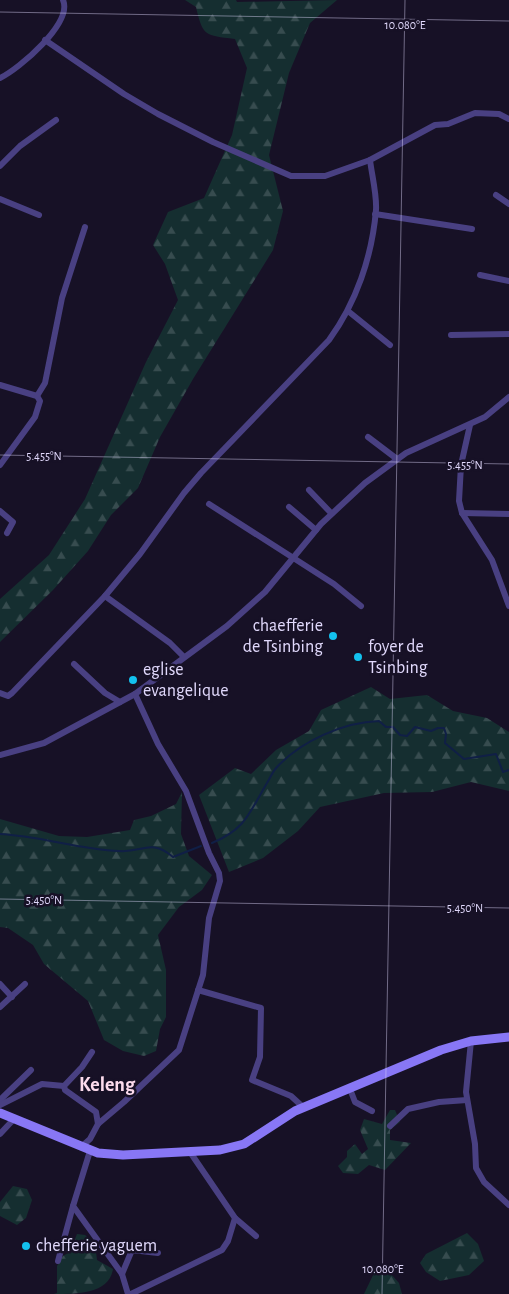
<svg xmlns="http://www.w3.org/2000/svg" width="509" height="1294" font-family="'Alegreya Sans',sans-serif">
<defs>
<pattern id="forest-firs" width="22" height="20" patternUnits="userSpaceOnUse" patternTransform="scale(1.25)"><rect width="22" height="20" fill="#152e30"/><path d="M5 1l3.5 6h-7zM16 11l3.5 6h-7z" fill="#374c4f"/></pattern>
</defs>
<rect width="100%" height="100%" fill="#171126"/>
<!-- forest -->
<g fill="url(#forest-firs)">
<path d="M 185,0 L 236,0 L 237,2 L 337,0 L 310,23 L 289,73 L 269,155 L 283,211 L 273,250 L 193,379 L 160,437 L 138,488 L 111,515 L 88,551 L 53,590 L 0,642 L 0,599 L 49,555 L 85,499 L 146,362 L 178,300 L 165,264 L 153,245 L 168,212 L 204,198 L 232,135 L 247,68 L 235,39 C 205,35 203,37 196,7 Z"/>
<polygon points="371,687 390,699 427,695 453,711 487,718 509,732 509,791 471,782 432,792 384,793 320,807 298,831 263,858 229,872 199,795 235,768 251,774 276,750 309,731 321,710"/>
<polygon points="182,792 181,834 189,856 212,875 202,890 179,907 158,935 166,970 166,1017 160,1029 156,1051 144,1056 123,1051 104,1040 88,1001 44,964 33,945 8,928 0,927 0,819 59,836 87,837 130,830 134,820 151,816 176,804"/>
<polygon points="390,1110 395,1110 400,1122 390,1130 390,1140 411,1143 385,1170 369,1165 358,1174 343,1173 338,1166 347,1157 347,1151 355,1144 362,1154 368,1149 360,1130 364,1119 382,1124"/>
<polygon points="13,1186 27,1189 32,1200 26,1218 17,1225 0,1216 0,1202"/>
<polygon points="467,1233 478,1244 484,1261 469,1275 440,1281 426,1272 420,1263 426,1254"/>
<path d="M 77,1234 L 85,1235 L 95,1244 L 97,1260 L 113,1269 C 109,1294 77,1294 54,1294 L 57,1293 L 57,1266 L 63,1256 L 70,1252 Z"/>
<polygon points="375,1271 390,1273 399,1283 402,1294 364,1294"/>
</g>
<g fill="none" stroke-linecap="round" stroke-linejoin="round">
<!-- stream -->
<g stroke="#101f46" stroke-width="2">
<path d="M 0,834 C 40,836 78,849 119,851 C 142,853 151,838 173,857 L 201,846"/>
<path d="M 212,843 C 246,829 249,813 267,783 C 270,778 273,771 277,767 C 301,741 344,722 379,721 L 386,727 L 393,727 L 400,735 L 407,736 L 415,727 L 431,731 L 438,728 L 444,728 L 446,734 L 445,743 L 464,759 L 496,754 L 503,772 L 509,770"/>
</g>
<!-- minor -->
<g stroke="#494082" stroke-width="6">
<polyline points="45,40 124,94 158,114 213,142 291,176 325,176 370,160"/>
<path d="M 0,78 C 19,69 73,23 63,0"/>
<polyline points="0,166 20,146 56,120"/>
<polyline points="496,195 509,204"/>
<polyline points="0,199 39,215"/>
<polyline points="375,214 472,229"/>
<polyline points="480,275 509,281"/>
<polyline points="348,311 390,345"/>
<polyline points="451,335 509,334"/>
<polyline points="0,385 37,396 40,401 35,417 0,465"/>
<polyline points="37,396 45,383 62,298 85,227"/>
<polyline points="470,425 461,465 459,501 462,513 492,560 509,606"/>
<polyline points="368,437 397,459"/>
<polyline points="309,490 331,513"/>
<polyline points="209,504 334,584 361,606"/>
<polyline points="289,507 316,530"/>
<polyline points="0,511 13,522 7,533"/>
<polyline points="462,513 509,514"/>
<path d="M 183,656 L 170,643 L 105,596 L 140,554 L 184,493 L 201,473 L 329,340 C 356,303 372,257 376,210 C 377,195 372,176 370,160 L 435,125 L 448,124 L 475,113 L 499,114 L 509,119"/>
<polyline points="74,664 105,693 120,702"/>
<polyline points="0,693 8,696 12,693 105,596"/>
<polyline points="0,755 44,743 135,694 227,626 265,592 321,524 365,483 406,453 485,417 509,397"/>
<polyline points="0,984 12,997"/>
<polyline points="198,990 261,1008 260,1057 252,1080 291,1096 303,1107"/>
<polyline points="0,1007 25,984"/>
<polyline points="471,1041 466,1092 475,1144 476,1168 484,1182 509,1205"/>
<polyline points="92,1052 82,1067 64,1086 65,1090 96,1112 98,1124"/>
<polyline points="350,1089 355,1102 372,1111"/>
<polyline points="0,1100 31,1070"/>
<polyline points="0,1105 42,1084 64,1086"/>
<polyline points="390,1126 408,1109 439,1102 467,1100"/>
<polyline points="0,1134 14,1119"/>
<polyline points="81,1147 90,1139 98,1124 124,1102 179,1050 203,975 209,918 220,881 219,873 209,853 186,791 158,744 135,694"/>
<polyline points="90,1151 73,1206 122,1274 128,1294"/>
<polyline points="190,1152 235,1218 256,1236"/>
<polyline points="58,1261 73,1206"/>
<polyline points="122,1274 132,1250 158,1253"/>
<polyline points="131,1294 222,1250 228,1241 235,1218"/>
</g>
<!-- secondary -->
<polyline stroke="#8877f5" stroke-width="9" points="0,1113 98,1153 123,1155 220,1150 244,1144 295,1111 441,1050 471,1041 509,1037"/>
</g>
<!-- ticks -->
<path fill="none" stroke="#e1d9fc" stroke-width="1" stroke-opacity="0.45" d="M 0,12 L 509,21M 0,455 L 509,464M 0,899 L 509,908M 382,1294 L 405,0"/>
<!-- markers -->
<g fill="#13c1ee" stroke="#171126" stroke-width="2">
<circle cx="333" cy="636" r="5"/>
<circle cx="358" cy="657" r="5"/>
<circle cx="133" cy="680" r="5"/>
<circle cx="26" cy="1246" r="5"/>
</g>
<g text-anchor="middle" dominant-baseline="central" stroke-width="5" stroke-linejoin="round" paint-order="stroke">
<!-- poi labels -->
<g font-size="18" fill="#e1d9fc" stroke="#171126" text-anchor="start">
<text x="323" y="626" text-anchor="end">chaefferie<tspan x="323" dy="21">de Tsinbing</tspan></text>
<text x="368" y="647">foyer de<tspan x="368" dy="21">Tsinbing</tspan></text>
<text x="143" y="670">eglise<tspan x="143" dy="21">evangelique</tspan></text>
<text x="36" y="1246">chefferie yaguem</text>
</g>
<!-- quarter labels -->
<g font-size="20" font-weight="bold" fill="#fcdbed" stroke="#171126">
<text x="107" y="1085">Keleng</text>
</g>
</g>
<g font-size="12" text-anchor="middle" fill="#e1d9fc" stroke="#171126" stroke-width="5" stroke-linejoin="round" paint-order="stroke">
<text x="405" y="29">10.080°E</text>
<text x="44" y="460">5.455°N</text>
<text x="465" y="469">5.455°N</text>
<text x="44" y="904">5.450°N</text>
<text x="465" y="912">5.450°N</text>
<text x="383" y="1273">10.080°E</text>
</g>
</svg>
